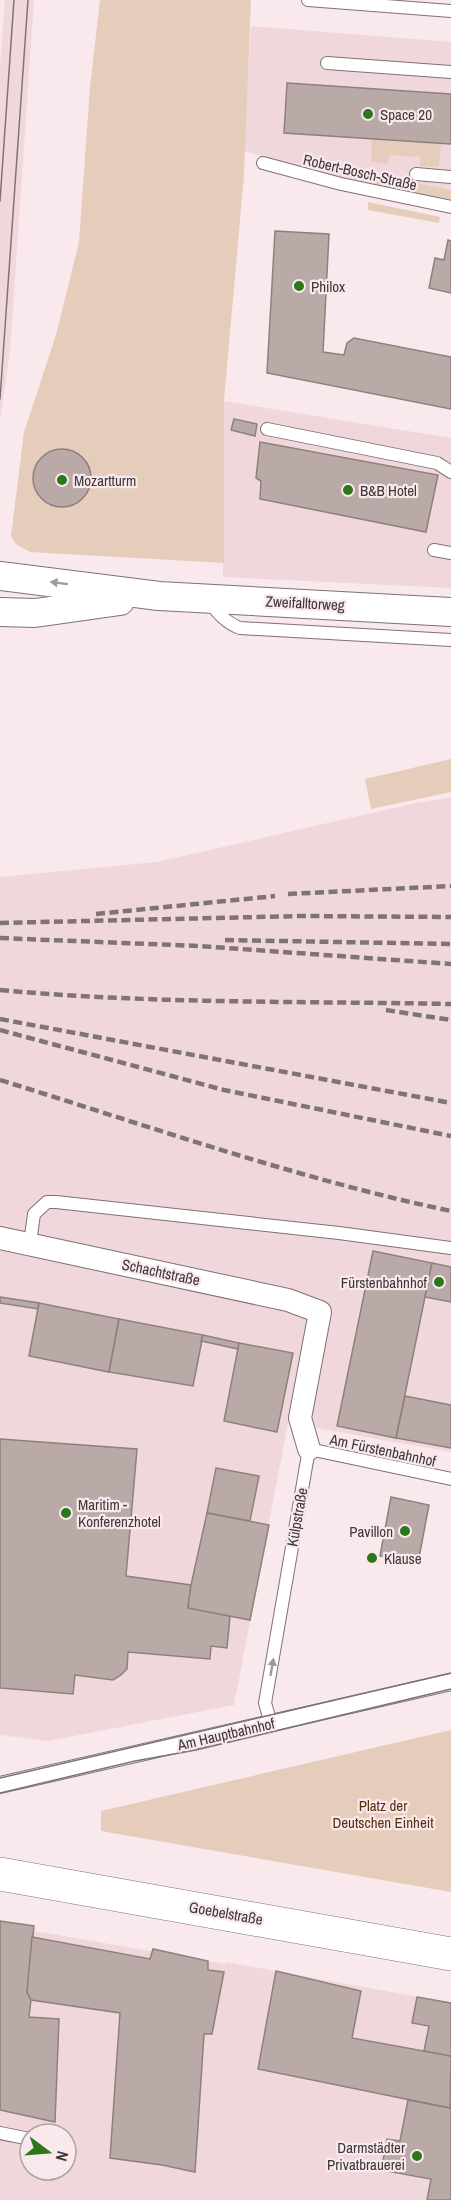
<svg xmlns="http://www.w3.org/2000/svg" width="451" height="2200" font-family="'Archivo Narrow',sans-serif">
<rect width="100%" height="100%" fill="#f9e8ec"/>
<!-- built -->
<g fill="#f0d7dc" fill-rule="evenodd">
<polygon points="5,0 34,0 10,351 0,420 0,66"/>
<polygon points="251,26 451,42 451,201 369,185 243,151"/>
<polygon points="224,401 451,438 451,588 223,577"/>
<polygon points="451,797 451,1452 288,1423 234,1705 48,1741 0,1735 0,877 157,862 411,804"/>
<path d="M 0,1925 L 225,1964 L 226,1962 L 451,2003 L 451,2200 L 0,2200 ZM 30,2134 L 66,2134 L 66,2170 L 30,2170 Z"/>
</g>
<!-- green -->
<g fill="#e6cdbb">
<polygon points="100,0 251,0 244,175 224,400 224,563 30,552 16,544 11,536 24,432 56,335 79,242 90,87"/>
<polygon points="372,139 441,143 439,167 420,166 420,157 389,155 388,164 371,162"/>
<polygon points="372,174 451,190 451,201 369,185"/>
<polygon points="368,202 440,217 439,223 368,210"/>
<polygon points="451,759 451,792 371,809 365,779"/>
<polygon points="451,1730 451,1892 101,1831 101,1811"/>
</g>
<!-- building -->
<g fill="#b9aaa7" stroke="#8e807d" stroke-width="1.5">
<polygon points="287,83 451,94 451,144 284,133"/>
<polygon points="275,231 329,234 323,352 344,355 347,343 354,338 451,357 451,409 267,373"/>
<polygon points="448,240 451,241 451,293 429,288 435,258 444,260"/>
<polygon points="234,419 257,424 255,436 231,430"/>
<polygon points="260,442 438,475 426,532 260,499 261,481 256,478"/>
<circle cx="62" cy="478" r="29"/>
<polygon points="373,1251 432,1263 396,1438 337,1426"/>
<polygon points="432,1263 451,1267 451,1302 425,1297"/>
<polygon points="0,1297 39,1303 38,1309 0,1303"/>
<polygon points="39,1303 119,1319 109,1372 29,1356"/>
<polygon points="119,1319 203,1335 193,1386 109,1372"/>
<polygon points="203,1335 239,1343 238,1349 201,1341"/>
<polygon points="239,1343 293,1353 277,1432 224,1421"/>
<polygon points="405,1396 451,1405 451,1448 396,1438"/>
<polygon points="0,1439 137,1449 126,1576 191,1585 188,1608 230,1616 227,1648 211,1646 210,1659 128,1652 127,1669 121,1675 113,1680 75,1675 73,1694 0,1688"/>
<polygon points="216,1468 259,1476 250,1521 207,1513"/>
<polygon points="391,1497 429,1505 418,1563 380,1556"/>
<polygon points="207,1513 269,1525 250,1620 188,1608 191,1585"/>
<polygon points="0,1921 34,1926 27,1992 31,2000 29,2017 59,2019 55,2122 0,2110"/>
<polygon points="32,1937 150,1959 153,1949 208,1961 208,1970 224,1972 212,2034 204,2034 195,2172 162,2165 110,2158 120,2013 31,2000 27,1992"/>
<polygon points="276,1971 361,1991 352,2038 451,2056 450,2108 258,2069"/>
<polygon points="417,1997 451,2003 451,2056 424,2051 429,2026 412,2023"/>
<polygon points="408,2100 450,2108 451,2103 451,2200 427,2200 431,2179 381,2170 387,2139 400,2141"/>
</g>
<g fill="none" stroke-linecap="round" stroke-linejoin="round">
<!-- service casing -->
<g stroke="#7f7174" stroke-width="14">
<g id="service">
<polyline points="308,0 451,11"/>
<polyline points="327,63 451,72"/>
<polyline points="263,163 341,184 451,207"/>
<polyline points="416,174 451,177"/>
<polyline points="267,429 437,463 451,472"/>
<polyline points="434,550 451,553"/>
<path d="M 208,601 C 218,613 226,623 240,628 L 451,640"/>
<polyline points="30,1243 34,1214 47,1202 56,1202 339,1233 451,1248"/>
<polyline points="269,1724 269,1717 265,1703 309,1449 451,1479"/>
<polyline points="0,2133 30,2139"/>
</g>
</g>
<!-- pedestrian casing -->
<g stroke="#7f7174" stroke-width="18">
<polyline id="pedestrian" points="0,1785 451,1682"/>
</g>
<!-- minor casing -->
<g stroke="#7f7174" stroke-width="24">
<polyline id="minor" points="0,1238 288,1300 320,1312 300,1418 309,1449"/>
</g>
<!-- tertiary casing -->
<g stroke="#7f7174" stroke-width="30">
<g id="tertiary">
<polyline points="0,576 159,596 451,612"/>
<polyline points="0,612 35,613 120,601"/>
</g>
</g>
<!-- secondary casing -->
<g stroke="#7f7174" stroke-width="34">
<polyline id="secondary" points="0,1874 451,1954"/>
</g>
<!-- service -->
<use href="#service" stroke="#fff" stroke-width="12"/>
<!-- pedestrian -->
<use href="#pedestrian" stroke="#fff" stroke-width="16"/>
<!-- minor -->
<use href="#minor" stroke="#fff" stroke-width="22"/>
<!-- tertiary -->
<use href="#tertiary" stroke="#fff" stroke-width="28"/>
<!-- secondary -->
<use href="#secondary" stroke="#fff" stroke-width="33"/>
<!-- tram -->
<g stroke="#7e7476" stroke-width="1.5">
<polyline points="0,201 14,0"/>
<polyline points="0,399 28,0"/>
<polyline points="0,1778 451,1673"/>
<polyline points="0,1793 135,1761 196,1750 451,1689"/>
</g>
<!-- rail -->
<g stroke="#7e7476" stroke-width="4.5" stroke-dasharray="9 4.5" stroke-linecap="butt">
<polyline points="288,894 451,886"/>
<polyline points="96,914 275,896"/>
<polyline points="0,923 302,916 451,917"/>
<polyline points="0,938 199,946 451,964"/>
<polyline points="225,940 451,944"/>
<path d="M 0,990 C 150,1004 301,1001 451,1004"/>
<polyline points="386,1010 451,1020"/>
<polyline points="0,1019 451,1103"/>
<polyline points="0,1030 224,1090 451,1136"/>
<path d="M 0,1080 C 149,1126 298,1179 451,1211"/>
</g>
</g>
<!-- one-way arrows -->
<defs><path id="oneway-solid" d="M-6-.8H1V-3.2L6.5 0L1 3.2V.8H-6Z" transform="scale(1.5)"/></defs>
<g fill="#9e9b9c">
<use href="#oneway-solid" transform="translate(59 583) rotate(-173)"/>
<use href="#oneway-solid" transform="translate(272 1667) rotate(-80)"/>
</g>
<!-- markers -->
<g fill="#2c761c" stroke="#f9e8ec" stroke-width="2">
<circle cx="368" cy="114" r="6"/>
<circle cx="299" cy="286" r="6"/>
<circle cx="62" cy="480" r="6"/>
<circle cx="348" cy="490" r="6"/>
<circle cx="439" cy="1282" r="6"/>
<circle cx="66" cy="1513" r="6"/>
<circle cx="405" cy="1531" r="6"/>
<circle cx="372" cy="1558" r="6"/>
<circle cx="417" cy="2156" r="6"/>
</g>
<g text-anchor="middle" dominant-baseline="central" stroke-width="4.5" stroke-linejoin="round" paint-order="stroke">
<!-- poi labels -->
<g font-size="15" fill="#3d3738" stroke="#f9e8ec" text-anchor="start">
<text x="380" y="114">Space 20</text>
<text x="311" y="286">Philox</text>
<text x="74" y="480">Mozartturm</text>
<text x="360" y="490">B&amp;B Hotel</text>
<text x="427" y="1282" text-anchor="end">Fürstenbahnhof</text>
<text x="78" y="1504">Maritim -<tspan x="78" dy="17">Konferenzhotel</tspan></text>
<text x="393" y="1531" text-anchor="end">Pavillon</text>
<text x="384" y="1558">Klause</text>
<text x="405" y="2147" text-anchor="end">Darmstädter<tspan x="405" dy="17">Privatbrauerei</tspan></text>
</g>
<!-- street labels -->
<g font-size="15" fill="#3d3738" stroke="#f9e8ec">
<text transform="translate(360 172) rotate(13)">Robert-Bosch-Straße</text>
<text transform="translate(305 603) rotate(3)">Zweifalltorweg</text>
<text transform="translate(161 1272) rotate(12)">Schachtstraße</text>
<text transform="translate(383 1450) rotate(12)">Am Fürstenbahnhof</text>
<text transform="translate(297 1517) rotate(-80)">Külpstraße</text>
<text transform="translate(226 1734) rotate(-13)">Am Hauptbahnhof</text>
<text transform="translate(226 1913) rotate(10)">Goebelstraße</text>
</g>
<!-- park labels -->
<g font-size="15" fill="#57300c" stroke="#f9e8ec">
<text x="383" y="1805">Platz der<tspan x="383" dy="17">Deutschen Einheit</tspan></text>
</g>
</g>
<!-- north arrow -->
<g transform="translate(48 2152) rotate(106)"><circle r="28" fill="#f9e8ec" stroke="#aea1a4" stroke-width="1.5"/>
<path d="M0-4.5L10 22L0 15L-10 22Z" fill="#2c761c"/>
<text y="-9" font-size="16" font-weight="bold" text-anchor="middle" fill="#3d3738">N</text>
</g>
</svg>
